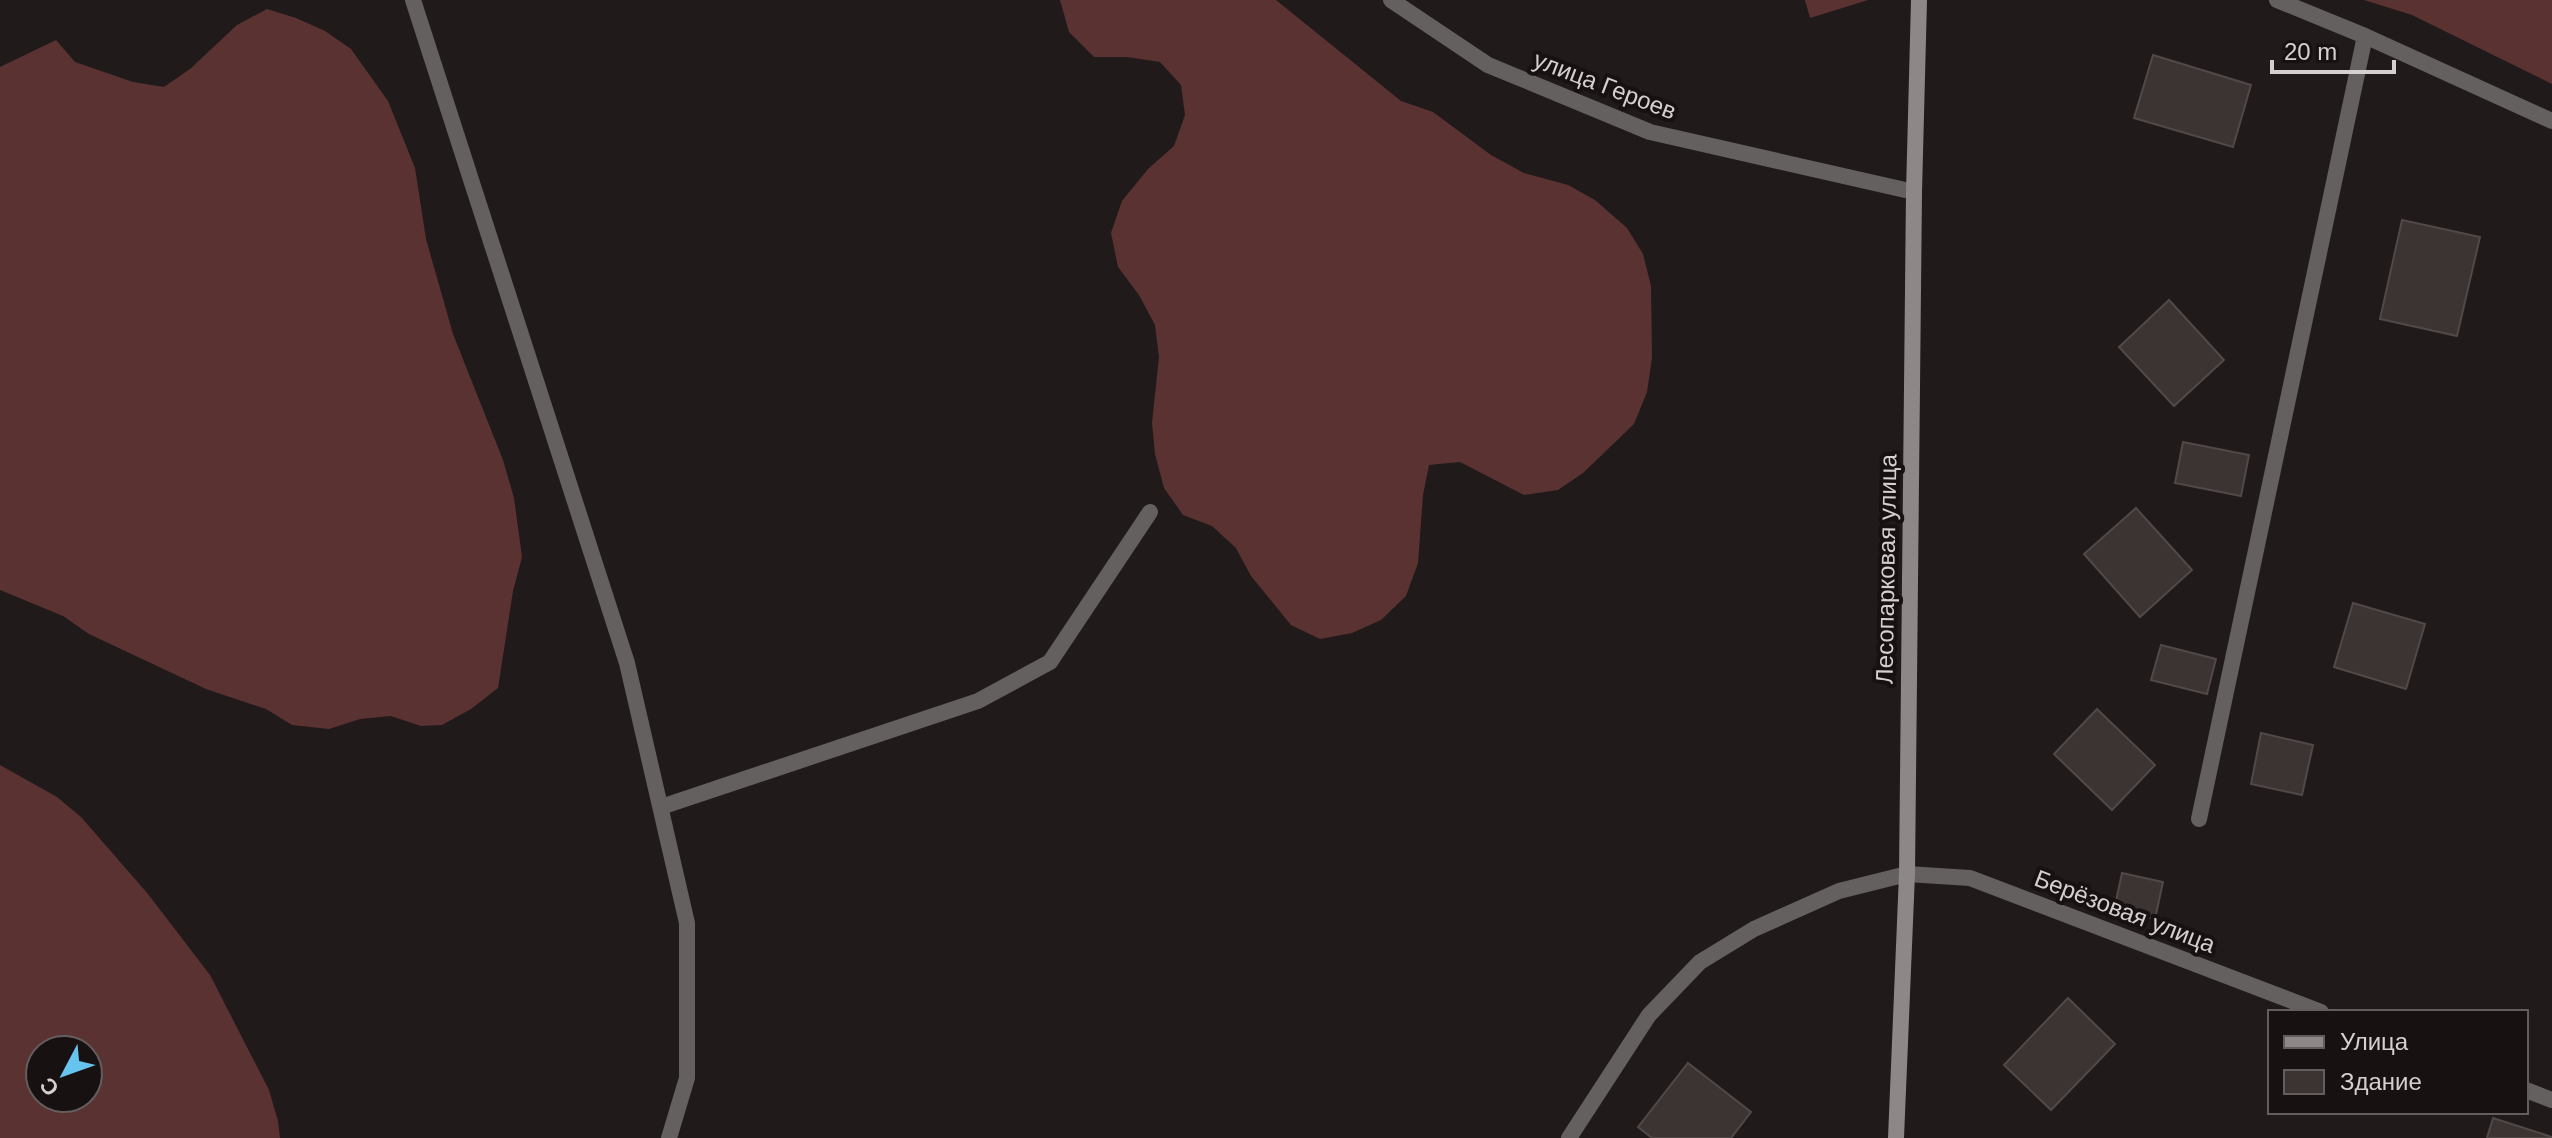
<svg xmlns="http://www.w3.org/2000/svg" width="2552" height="1138" font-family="Arial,sans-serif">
<rect width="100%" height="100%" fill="#211a1a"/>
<!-- forest -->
<g fill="#5b3232" fill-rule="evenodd">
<polygon points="1060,0 1276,0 1401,101 1433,112 1491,155 1524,173 1568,185 1595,200 1627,228 1643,254 1651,286 1652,358 1647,392 1634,424 1583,473 1558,490 1524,495 1460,462 1429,465 1423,495 1418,563 1406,596 1381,620 1352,633 1320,639 1291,625 1251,576 1236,548 1212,526 1183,515 1164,488 1155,454 1152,423 1159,357 1155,325 1139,295 1118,267 1111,233 1122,201 1148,169 1174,146 1185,115 1181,85 1160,62 1127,57 1094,57 1069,32"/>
<polygon points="1805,0 1868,0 1810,18"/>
<polygon points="2364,0 2552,0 2552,84 2412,15"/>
<polygon points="267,9 296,18 325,31 351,49 388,101 415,168 426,239 453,334 503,460 514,498 522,557 513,591 498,688 471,709 442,725 421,726 391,716 360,719 329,729 292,725 266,709 206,689 89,634 63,616 0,590 0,67 56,40 75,62 133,82 164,87 190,69 237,25"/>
<path d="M 0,765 L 57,797 L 81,817 L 148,894 L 210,975 L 269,1090 L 278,1121 L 280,1138 L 0,1138 ZM 40,1050 L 88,1050 L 88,1098 L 40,1098 Z"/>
</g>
<!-- building -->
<g fill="#3c3433" stroke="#514948" stroke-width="2">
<polygon points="2153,55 2251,85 2233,147 2134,118"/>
<polygon points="2402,220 2480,237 2457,336 2380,319"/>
<polygon points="2169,300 2224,360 2174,406 2119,347"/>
<polygon points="2183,442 2249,455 2241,496 2175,483"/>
<polygon points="2136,508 2192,570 2140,617 2084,554"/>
<polygon points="2353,603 2425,624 2406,689 2334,667"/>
<polygon points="2161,645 2216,659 2207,694 2151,680"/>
<polygon points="2097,709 2155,765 2112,810 2054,754"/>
<polygon points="2261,733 2313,745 2302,795 2251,784"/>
<polygon points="2122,873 2163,882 2155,919 2114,910"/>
<polygon points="2068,998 2115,1044 2051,1110 2004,1065"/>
<polygon points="1688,1063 1751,1112 1731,1138 1652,1138 1638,1127"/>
<polygon points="2493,1118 2552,1137 2552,1138 2487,1138"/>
</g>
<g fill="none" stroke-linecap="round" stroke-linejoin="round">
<!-- lane -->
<g stroke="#646060" stroke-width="16">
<polyline points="413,0 627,663 687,923 687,1078 669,1138"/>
<polyline points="661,807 978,701 1050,662 1150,512"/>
<polyline points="2199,819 2365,36"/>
</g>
<!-- street -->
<g stroke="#646060" stroke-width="16">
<polyline points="1391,0 1488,65 1650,132 1914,192"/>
<polyline points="2277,0 2365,36 2552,121"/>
<polyline points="2526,1090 2552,1100"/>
<polyline points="1569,1138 1649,1015 1700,962 1754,929 1839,891 1907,874 1970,878 2321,1012"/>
</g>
<!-- secondary -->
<polyline stroke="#8e8787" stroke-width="16" points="1896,1138 1907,874 1914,192 1919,0"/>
</g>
<g text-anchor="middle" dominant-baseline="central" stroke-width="8" stroke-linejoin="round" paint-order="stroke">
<!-- street labels -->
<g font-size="24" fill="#d5d0cf" stroke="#181111">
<text transform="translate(1605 85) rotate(21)">улица Героев</text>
<text transform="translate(1886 569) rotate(-89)">Лесопарковая улица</text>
<text transform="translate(2125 911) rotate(21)">Берёзовая улица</text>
</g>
</g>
<!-- legend -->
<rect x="2268" y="1010" width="260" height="104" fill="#181111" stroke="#645d5d" stroke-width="2"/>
<rect x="2284" y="1036" width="40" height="12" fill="#8e8787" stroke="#645d5d" stroke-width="2"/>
<text x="2340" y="1050" font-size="24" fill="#d5d0cf">Улица</text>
<rect x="2284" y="1070" width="40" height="24" fill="#3c3433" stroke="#645d5d" stroke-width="2"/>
<text x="2340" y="1090" font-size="24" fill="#d5d0cf">Здание</text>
<!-- north arrow -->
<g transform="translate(64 1074) rotate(229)"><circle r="38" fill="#181111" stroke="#645d5d" stroke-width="2"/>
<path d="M0-6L14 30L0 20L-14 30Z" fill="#66c4ef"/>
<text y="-12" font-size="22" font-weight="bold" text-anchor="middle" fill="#d5d0cf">С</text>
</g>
<!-- scale -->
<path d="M2272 60v12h122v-12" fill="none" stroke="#d5d0cf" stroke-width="4"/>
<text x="2284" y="60" font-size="24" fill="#d5d0cf" stroke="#181111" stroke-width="6" paint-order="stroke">20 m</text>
</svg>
